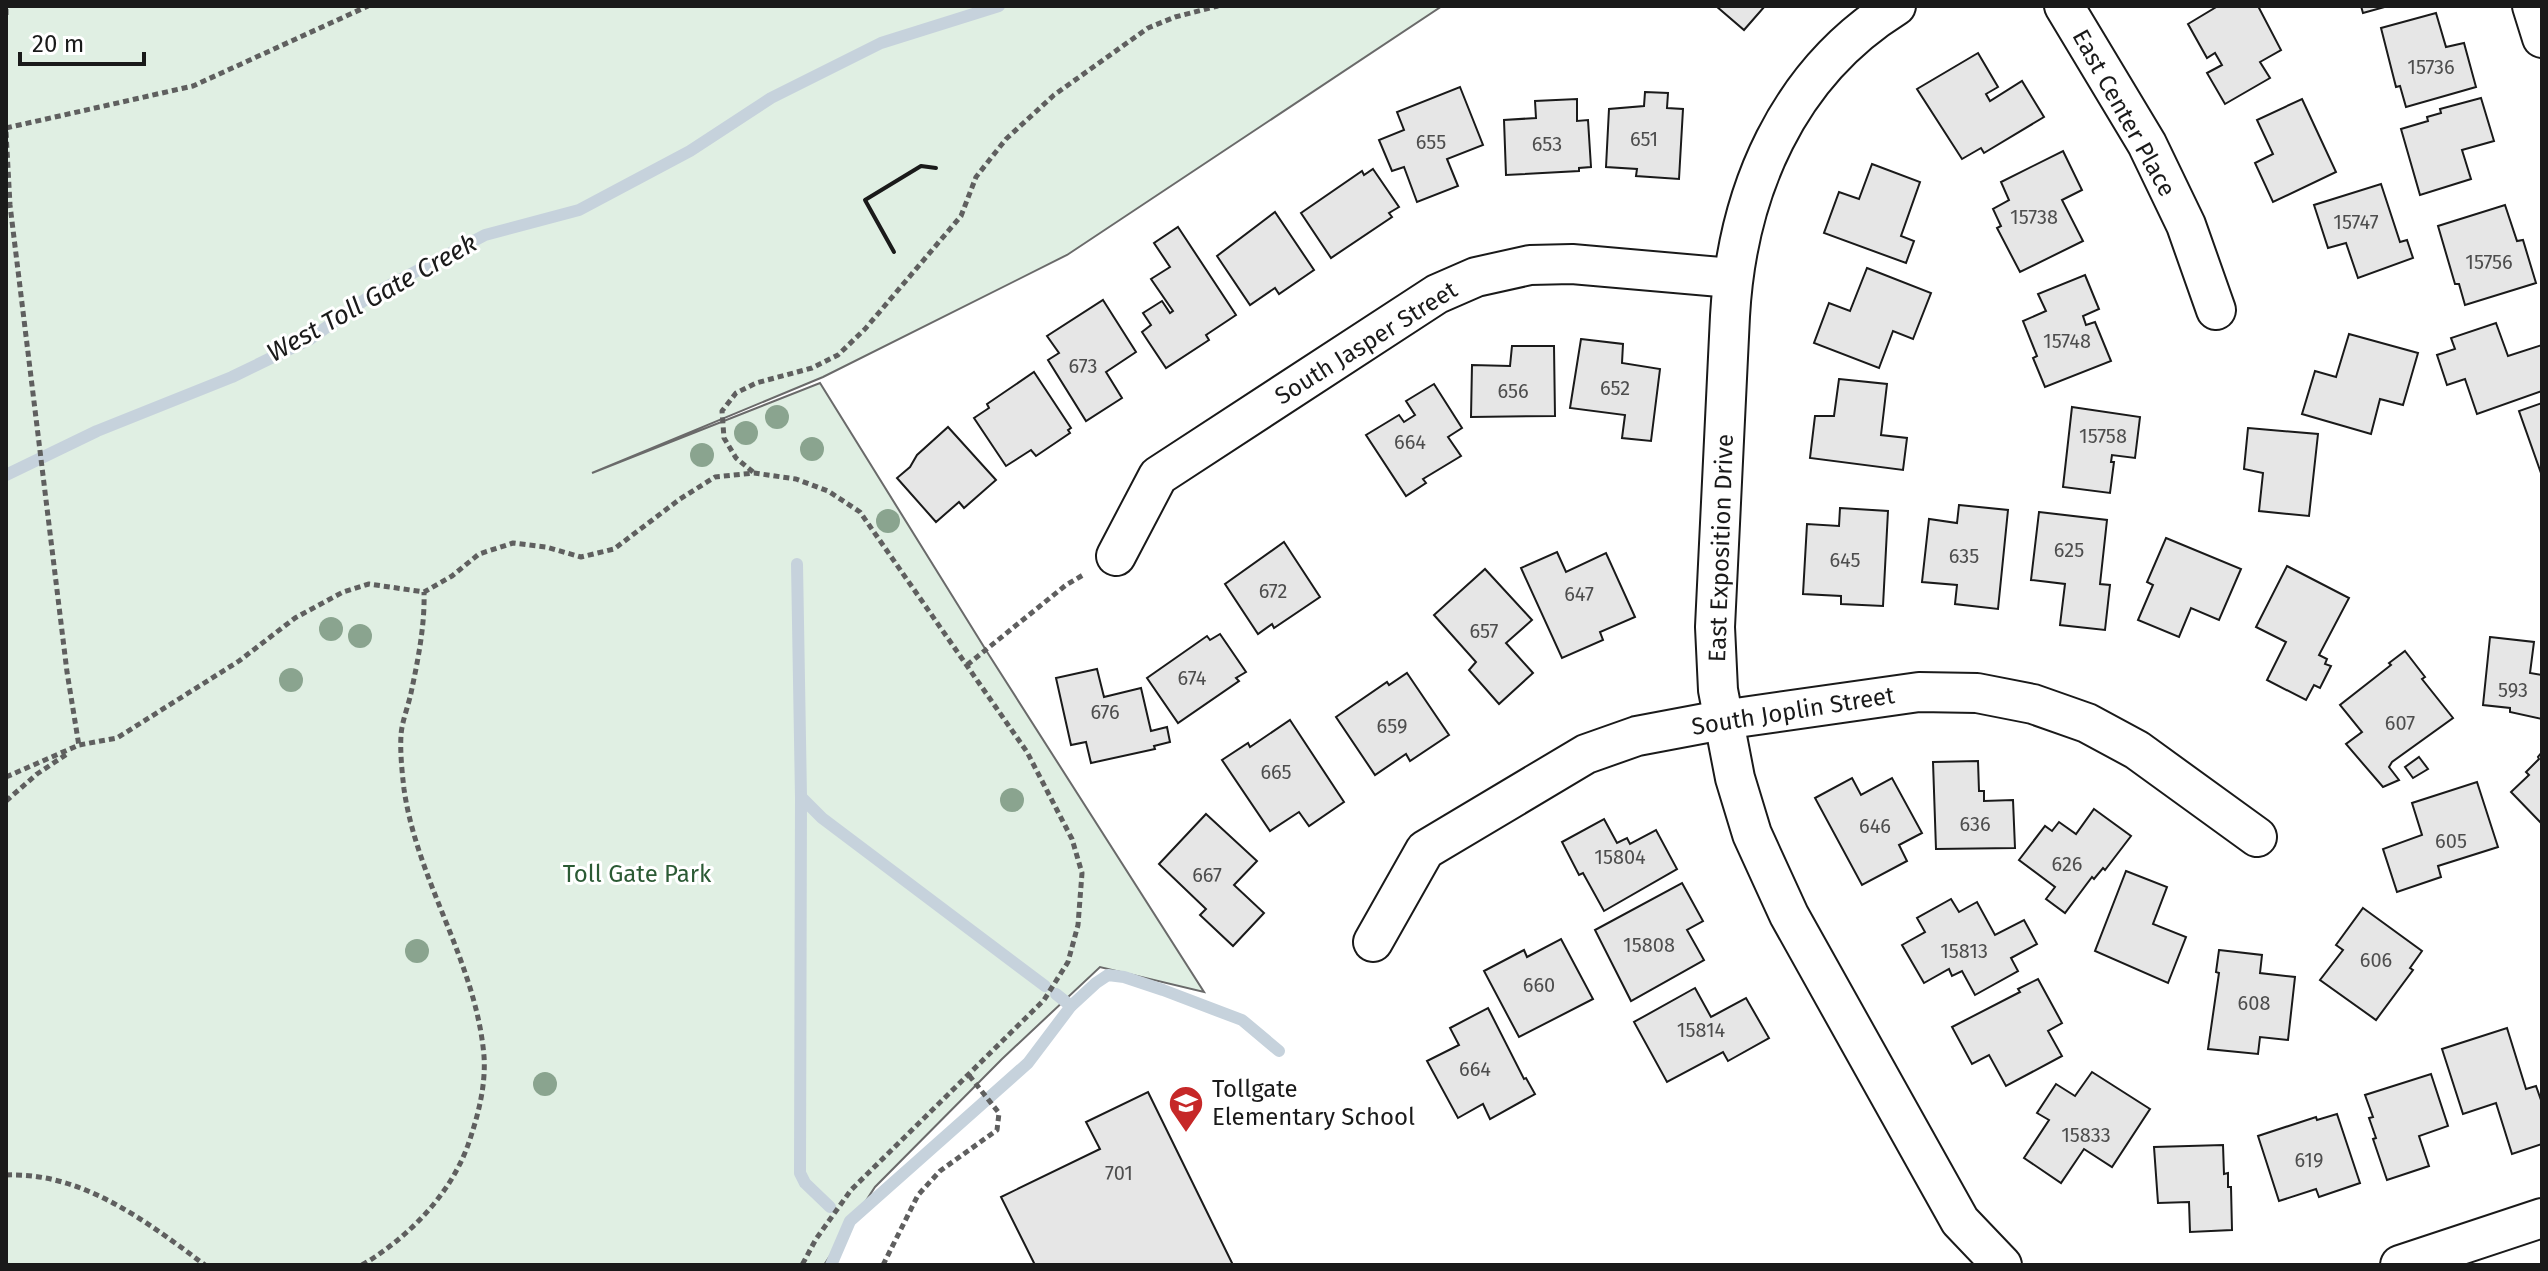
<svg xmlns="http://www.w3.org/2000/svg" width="2548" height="1271" font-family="'Fira Sans',sans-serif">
<rect width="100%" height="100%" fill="#fff"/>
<!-- green -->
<polygon fill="#e0efe3" stroke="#6a6a6a" stroke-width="2" points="6,6 1442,6 1067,255 823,377 592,473 820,383 989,655 1204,992 1100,967 1002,1059 875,1187 824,1265 6,1265"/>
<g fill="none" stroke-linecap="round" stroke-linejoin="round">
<!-- stream -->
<g stroke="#c6d2dc" stroke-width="12">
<polyline points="6,475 97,431 232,377 310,339 373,294 485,235 579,210 690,151 771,98 881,43 999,6"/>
<polyline points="797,564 801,797 800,1173 805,1183 830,1207"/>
<polyline points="801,797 822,818 1045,986"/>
<polyline points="1056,994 1071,1006"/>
<polyline points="831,1265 850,1221 1028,1063 1071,1006 1096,983 1108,975 1124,977 1163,990 1242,1020 1279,1051"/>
</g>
</g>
<!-- building -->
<g fill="#e6e6e6" stroke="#1a1a1a" stroke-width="2">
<polygon points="1716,6 1765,6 1744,30"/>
<polygon points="2218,6 2258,6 2281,50 2260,62 2270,78 2225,104 2207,73 2222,65 2215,53 2207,58 2188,24"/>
<polygon points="2361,6 2388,6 2363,13"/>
<polygon points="2436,13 2446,47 2464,43 2476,87 2406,107 2400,86 2396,87 2381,28"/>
<polygon points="1978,53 1998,87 1986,94 1990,101 2022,81 2044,117 1984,153 1981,148 1962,159 1917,89"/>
<polygon points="1460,87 1483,145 1447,159 1458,186 1417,202 1404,167 1392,171 1379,140 1404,130 1397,112"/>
<polygon points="1645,92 1668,93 1667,108 1683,109 1679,179 1636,176 1637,169 1606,167 1609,109 1644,106"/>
<polygon points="2481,98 2494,141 2462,150 2471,179 2420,195 2401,129 2428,121 2427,117 2441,113 2440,109"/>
<polygon points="1577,99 1577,121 1588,120 1591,167 1579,168 1579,171 1506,175 1504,120 1536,118 1535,101"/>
<polygon points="2302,99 2336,172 2273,202 2255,163 2273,154 2257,120"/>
<polygon points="2063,151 2082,190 2062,200 2083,241 2020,272 1997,228 2001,226 1993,209 2009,200 2001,182"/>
<polygon points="1872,164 1920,182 1901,236 1914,241 1906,263 1824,233 1839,192 1859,199"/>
<polygon points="1373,169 1399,207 1389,213 1392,217 1331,258 1301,213 1362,171 1364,175"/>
<polygon points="2381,184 2400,242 2407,240 2413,258 2358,278 2346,243 2328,248 2314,205"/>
<polygon points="2505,205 2517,241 2523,240 2536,283 2465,305 2459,284 2455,284 2438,226"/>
<polygon points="1275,212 1314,270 1279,294 1275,288 1250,305 1217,256"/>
<polygon points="1178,227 1236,315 1206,335 1209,340 1166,368 1142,332 1151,325 1143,313 1162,301 1170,313 1173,311 1151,279 1170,267 1154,243"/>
<polygon points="1867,268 1931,293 1913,339 1893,331 1879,368 1814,343 1829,303 1850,311"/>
<polygon points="2085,275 2099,309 2083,316 2086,325 2095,322 2111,361 2045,387 2033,358 2037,356 2023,321 2046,311 2038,294"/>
<polygon points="1103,300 1136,352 1106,372 1122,398 1086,421 1048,360 1059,353 1047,336"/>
<polygon points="2496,323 2508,356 2542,345 2542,391 2477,414 2465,379 2447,385 2437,355 2455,349 2451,338"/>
<polygon points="2349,334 2418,353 2403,405 2380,399 2371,434 2302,414 2315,371 2336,377"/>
<polygon points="1581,339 1623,344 1622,363 1660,369 1651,441 1622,438 1625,415 1570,408"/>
<polygon points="1512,346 1554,346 1555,416 1471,417 1472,365 1510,366"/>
<polygon points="1034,372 1071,428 1068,430 1070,433 1036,456 1031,450 1006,466 974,418 989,408 987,404"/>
<polygon points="1839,379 1887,384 1881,435 1907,438 1903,470 1810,458 1815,416 1834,416"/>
<polygon points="1434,384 1462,428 1448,437 1461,456 1423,479 1426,483 1406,496 1366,435 1399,415 1404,422 1415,415 1406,401"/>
<polygon points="2542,403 2542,476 2519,411"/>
<polygon points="2072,407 2140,417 2135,458 2112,455 2111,462 2114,462 2110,493 2063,487"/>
<polygon points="948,427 996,480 964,508 959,502 936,522 897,478 910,467 917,455"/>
<polygon points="2248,428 2318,434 2309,516 2259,511 2263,473 2244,469"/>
<polygon points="1959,505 2008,510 1998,609 1955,604 1957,585 1922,582 1929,519 1957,523"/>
<polygon points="1840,508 1888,511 1883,606 1841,604 1841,596 1803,594 1807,524 1839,526"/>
<polygon points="2039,512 2107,520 2100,584 2110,585 2105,630 2060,625 2065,584 2031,580"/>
<polygon points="2166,538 2241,569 2219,620 2191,608 2179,637 2138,620 2153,585 2147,582"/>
<polygon points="1284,542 1320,597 1274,628 1272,624 1258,634 1225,584"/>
<polygon points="1557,552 1566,572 1606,553 1635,617 1600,632 1603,640 1562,658 1521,568"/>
<polygon points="2287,566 2349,598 2319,655 2327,659 2325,664 2331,666 2320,688 2314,685 2306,700 2267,680 2286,642 2256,627"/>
<polygon points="1485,569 1532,620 1506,643 1533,673 1499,704 1469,670 1476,662 1434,615"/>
<polygon points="1220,634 1246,672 1236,678 1239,681 1178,723 1147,678 1207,636 1210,640"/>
<polygon points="2490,637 2534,642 2530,673 2542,675 2542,719 2510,712 2510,708 2483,705"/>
<polygon points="2405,651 2425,677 2422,679 2453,718 2392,762 2389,767 2399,780 2383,787 2346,744 2362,732 2340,705 2391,665 2389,663"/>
<polygon points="1097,669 1104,697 1141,688 1151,731 1167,727 1170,742 1154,746 1155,749 1091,763 1086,742 1071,745 1056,678"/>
<polygon points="1407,673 1449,735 1410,761 1406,754 1375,775 1336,717 1387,682 1389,685"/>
<polygon points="1290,720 1344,802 1309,826 1299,812 1270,831 1222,760 1248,743 1250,747"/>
<polygon points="2542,752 2542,824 2511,792 2529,775 2526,772 2539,759 2538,757"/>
<polygon points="2419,757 2428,769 2413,778 2405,767"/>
<polygon points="1978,761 1979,791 1984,791 1984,801 2013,800 2015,848 1936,849 1933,762"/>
<polygon points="1852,778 1861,795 1892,778 1922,833 1899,845 1907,861 1862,885 1815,798"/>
<polygon points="2477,782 2498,847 2438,866 2441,877 2397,892 2383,849 2422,835 2412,803"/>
<polygon points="2094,809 2131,836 2105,870 2103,868 2094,879 2092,877 2065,913 2046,899 2055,887 2019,860 2045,826 2052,831 2059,822 2076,834"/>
<polygon points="1206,814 1257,861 1234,885 1264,913 1233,946 1200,915 1206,909 1159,864"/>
<polygon points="1604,819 1617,843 1627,838 1630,844 1656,830 1677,869 1604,911 1583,873 1579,875 1562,842"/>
<polygon points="2126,871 2167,887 2153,924 2186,937 2168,983 2095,951"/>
<polygon points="1682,883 1703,921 1687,930 1704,960 1631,1001 1595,930"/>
<polygon points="1951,899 1959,912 1977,902 1995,935 2024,920 2037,944 2011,958 2018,971 1975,995 1962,971 1952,976 1949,969 1924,983 1902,945 1925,932 1917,918"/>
<polygon points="2363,908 2422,951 2410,968 2413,970 2376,1020 2320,980 2343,950 2336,945"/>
<polygon points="1561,939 1593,999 1519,1037 1484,971 1524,950 1527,957"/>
<polygon points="2219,950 2262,955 2260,973 2295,977 2288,1040 2260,1037 2258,1054 2208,1049 2219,973 2216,972"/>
<polygon points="2038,979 2062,1023 2048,1031 2062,1056 2006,1086 1989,1055 1972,1064 1952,1027 2020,992 2018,989"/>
<polygon points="1695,988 1711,1017 1746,998 1769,1038 1728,1061 1723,1052 1667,1082 1634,1022"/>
<polygon points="1488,1008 1524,1079 1526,1078 1535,1094 1490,1119 1483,1104 1458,1118 1427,1061 1459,1045 1450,1028"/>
<polygon points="2507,1028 2526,1089 2536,1086 2542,1103 2542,1144 2512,1154 2496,1103 2463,1114 2442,1049"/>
<polygon points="2092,1072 2150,1109 2112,1167 2084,1149 2061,1183 2024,1158 2049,1120 2037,1113 2056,1084 2075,1096"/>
<polygon points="2431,1074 2448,1126 2419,1136 2429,1166 2387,1180 2373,1139 2376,1138 2369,1118 2373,1117 2365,1095"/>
<polygon points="1148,1092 1233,1265 1035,1265 1001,1197 1100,1149 1086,1122"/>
<polygon points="2337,1114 2360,1183 2319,1197 2316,1189 2279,1201 2258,1136 2316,1117 2317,1120"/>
<polygon points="2223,1145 2224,1174 2228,1173 2228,1187 2231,1187 2232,1230 2190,1232 2189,1202 2158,1203 2154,1147"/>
</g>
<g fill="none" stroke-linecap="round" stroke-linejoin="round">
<!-- street casing -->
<g stroke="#1a1a1a" stroke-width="42">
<g id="street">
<path d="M 1896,6 C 1787,74 1737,192 1730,316 L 1715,627 L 1718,690 L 1735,778 L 1752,834 L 1789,915 L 1960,1221 L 2002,1265"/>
<polyline points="2064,6 2147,144 2186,225 2216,310"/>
<polyline points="2532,6 2542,38"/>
<polyline points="1116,556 1158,476 1437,294 1476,277 1530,265 1572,264 1732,278"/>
<polyline points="1373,942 1425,850 1586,754 1637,736 1722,720 1919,692 1977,693 2033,704 2087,723 2137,750 2257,837"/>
<polyline points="2400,1265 2542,1218"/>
</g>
</g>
<!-- path -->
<g stroke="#5f5f5f" stroke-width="5" stroke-dasharray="6 4" stroke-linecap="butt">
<polyline points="6,15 6,6"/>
<polyline points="6,128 193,86 368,6"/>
<polyline points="6,132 10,205 67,672 79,746"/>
<polyline points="753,472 736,458 724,438 722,411 736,393 756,383 812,368 838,355 865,329 961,216 976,177 1006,139 1054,95 1148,28 1175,17 1218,6"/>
<polyline points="967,665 1066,585 1083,575"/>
<polyline points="6,777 79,745 117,738 239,661 295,618 343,592 369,584 424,592 452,576 479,554 513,543 546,547 581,557 614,549 680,499 715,477 754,473 796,479 828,491 860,512 1027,752 1072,839 1082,873 1078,925 1068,962 1044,1000 851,1190 816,1239 802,1265"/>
<polyline points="6,801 37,774 67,754"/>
<path d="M 6,1175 C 83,1172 147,1222 205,1265"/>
<path d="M 362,1265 C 408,1238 450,1195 468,1145 C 478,1116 486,1086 484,1056 C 476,962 417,881 404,789 C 402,772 400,752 401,735 C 402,721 408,707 411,693 C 418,660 425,625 424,592"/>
<polyline points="883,1265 918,1195 940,1171 997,1130 999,1113 968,1074"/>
</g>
<!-- street -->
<use href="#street" stroke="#fff" stroke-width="38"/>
<!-- wall -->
<polyline stroke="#1a1a1a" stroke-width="4" points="894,252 865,200 921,166 936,168"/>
</g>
<!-- trees -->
<g fill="#8aa48f">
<circle cx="777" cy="417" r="12"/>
<circle cx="746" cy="433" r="12"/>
<circle cx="812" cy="449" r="12"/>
<circle cx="702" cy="455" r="12"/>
<circle cx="888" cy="521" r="12"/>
<circle cx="331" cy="629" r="12"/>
<circle cx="360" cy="636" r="12"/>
<circle cx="291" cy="680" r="12"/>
<circle cx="1012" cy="800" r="12"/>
<circle cx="417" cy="951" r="12"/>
<circle cx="545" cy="1084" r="12"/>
</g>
<!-- icons -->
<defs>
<g id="school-pin" transform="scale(1.8)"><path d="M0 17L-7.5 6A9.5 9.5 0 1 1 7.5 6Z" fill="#c62828" stroke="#fff"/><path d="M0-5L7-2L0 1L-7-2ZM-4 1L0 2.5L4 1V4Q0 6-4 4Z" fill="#fff"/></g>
</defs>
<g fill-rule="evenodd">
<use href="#school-pin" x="1186" y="1103"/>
</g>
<g text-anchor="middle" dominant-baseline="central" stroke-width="6" stroke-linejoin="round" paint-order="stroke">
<!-- number labels -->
<g font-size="20" fill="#4d4d4d">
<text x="2431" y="67">15736</text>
<text x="1644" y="139">651</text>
<text x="1431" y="142">655</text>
<text x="1547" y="144">653</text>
<text x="2034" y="217">15738</text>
<text x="2356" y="222">15747</text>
<text x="2489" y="262">15756</text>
<text x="2067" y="341">15748</text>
<text x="1083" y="366">673</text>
<text x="1615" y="388">652</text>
<text x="1513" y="391">656</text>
<text x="2103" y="436">15758</text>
<text x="1410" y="442">664</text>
<text x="2069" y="550">625</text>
<text x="1964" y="556">635</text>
<text x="1845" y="560">645</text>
<text x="1273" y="591">672</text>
<text x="1579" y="594">647</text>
<text x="1484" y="631">657</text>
<text x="1192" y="678">674</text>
<text x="2513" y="690">593</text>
<text x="1105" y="712">676</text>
<text x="2400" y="723">607</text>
<text x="1392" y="726">659</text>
<text x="1276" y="772">665</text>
<text x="1975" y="824">636</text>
<text x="1875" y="826">646</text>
<text x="2451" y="841">605</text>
<text x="1620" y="857">15804</text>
<text x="2067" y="864">626</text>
<text x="1207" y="875">667</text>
<text x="1649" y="945">15808</text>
<text x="1964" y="951">15813</text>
<text x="2376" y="960">606</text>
<text x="1539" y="985">660</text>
<text x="2254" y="1003">608</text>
<text x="1701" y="1030">15814</text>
<text x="1475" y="1069">664</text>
<text x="2086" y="1135">15833</text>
<text x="2309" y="1160">619</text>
<text x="1119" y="1173">701</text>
</g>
<!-- street labels -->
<g font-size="24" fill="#1a1a1a" stroke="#fff">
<text transform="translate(2124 113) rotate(61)">East Center Place</text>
<text transform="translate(1366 343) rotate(-32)">South Jasper Street</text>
<text transform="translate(1721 548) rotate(-88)">East Exposition Drive</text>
<text transform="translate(1793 711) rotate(-9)">South Joplin Street</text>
</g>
<!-- park labels -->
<g font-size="24" fill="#2b5a34" stroke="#fff">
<text x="637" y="874">Toll Gate Park</text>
</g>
<!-- poi labels -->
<g font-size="24" fill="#1a1a1a" stroke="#fff" text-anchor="start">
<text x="1212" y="1089">Tollgate<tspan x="1212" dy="28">Elementary School</tspan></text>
</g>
<!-- water labels -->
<g font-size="26" font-style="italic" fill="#1a1a1a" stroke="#fff">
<text transform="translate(372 298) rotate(-29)">West Toll Gate Creek</text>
</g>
</g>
<!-- border -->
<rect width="2548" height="1271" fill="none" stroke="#1a1a1a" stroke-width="16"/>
<!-- scale -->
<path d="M20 52v12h124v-12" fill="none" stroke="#1a1a1a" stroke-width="4"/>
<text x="32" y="52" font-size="24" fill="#1a1a1a" stroke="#ffffff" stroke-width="6" paint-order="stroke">20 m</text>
</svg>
